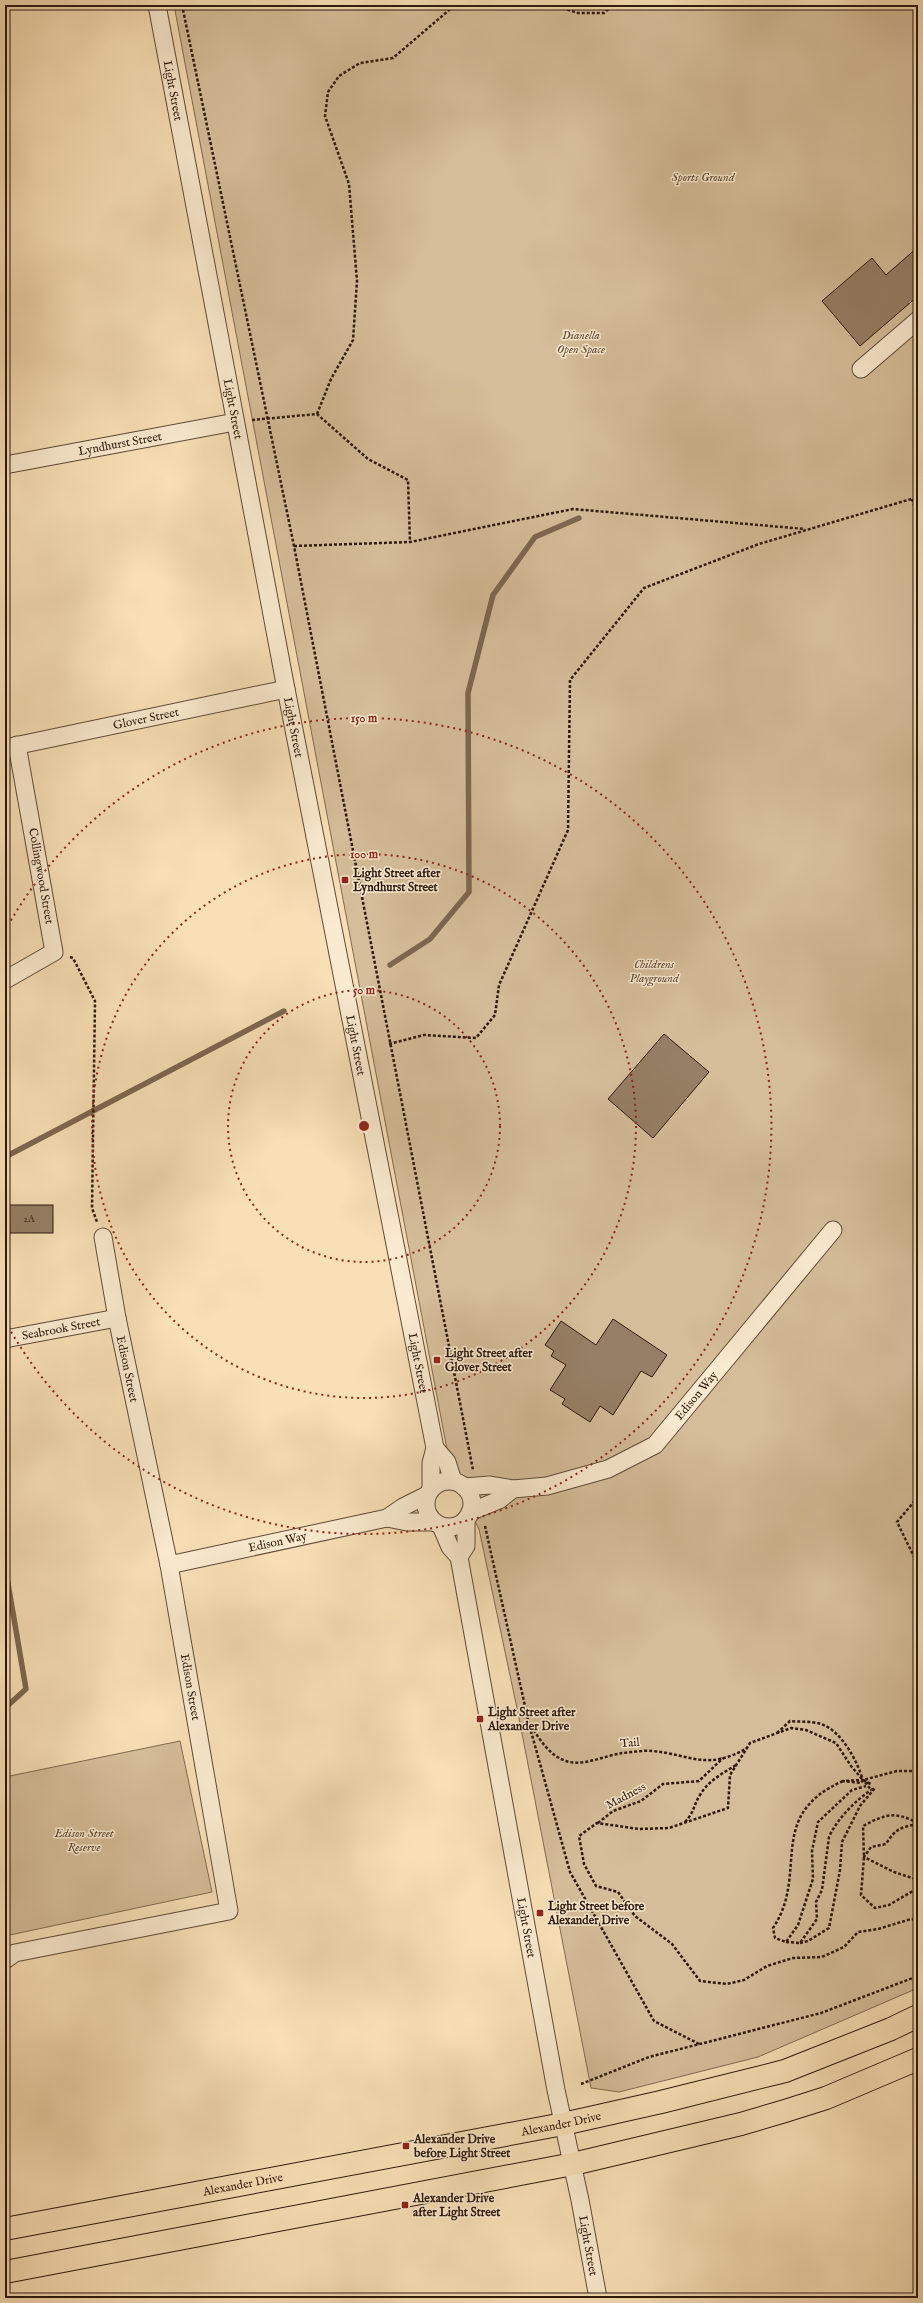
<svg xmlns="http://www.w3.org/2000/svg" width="923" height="2303" font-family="'IM FELL English',serif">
<rect width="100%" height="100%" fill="#f8dfb5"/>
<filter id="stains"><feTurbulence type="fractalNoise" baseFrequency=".005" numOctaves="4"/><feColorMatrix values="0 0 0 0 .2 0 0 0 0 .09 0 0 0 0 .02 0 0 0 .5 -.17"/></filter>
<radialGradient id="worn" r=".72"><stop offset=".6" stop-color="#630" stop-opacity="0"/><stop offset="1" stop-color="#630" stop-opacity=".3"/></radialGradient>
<!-- green -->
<g fill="#d5bd99" stroke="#806a54">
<polygon points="174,5 918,5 918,1988 758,2057 619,2092 591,2088 518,1713 479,1529 453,1481"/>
<polygon points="180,1741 212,1892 5,1936 5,1777"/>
</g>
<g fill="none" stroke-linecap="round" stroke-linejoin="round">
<!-- stream -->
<g stroke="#7d6750" stroke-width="5.5">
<polyline points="390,965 430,939 469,892 468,693 493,595 535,537 579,518"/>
<polyline points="5,1157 284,1011"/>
<polyline points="5,1566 26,1689 5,1708"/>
</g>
</g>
<!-- building -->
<g fill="#967f65" stroke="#2c180e">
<polygon points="918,247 918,296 860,346 822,301 872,258 886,275"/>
<polygon points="664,1034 709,1072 653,1138 608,1099"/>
<rect x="5" y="1205" width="48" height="28"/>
<polygon points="613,1319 667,1355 652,1377 641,1371 613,1415 600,1406 590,1422 562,1404 565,1399 550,1390 566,1365 551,1356 554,1351 545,1345 561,1321 596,1345"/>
</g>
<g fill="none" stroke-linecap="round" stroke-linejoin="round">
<!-- minor casing -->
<g stroke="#5f4a38" stroke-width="19">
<g id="minor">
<path id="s1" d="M 157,5 L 286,689 L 435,1448 L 431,1463 L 431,1489"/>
<polyline points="861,369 918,320"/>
<path id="s2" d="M 5,465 L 235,422"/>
<path id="s3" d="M 5,748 L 286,689"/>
<polyline points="5,980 54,952 17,745"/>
<path id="s4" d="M 5,1339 L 117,1318"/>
<polyline points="435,1448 447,1462 453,1481"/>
<circle cx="449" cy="1504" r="23"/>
<path id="s5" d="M 464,1487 L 490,1485 L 513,1489 L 547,1486 L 608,1469 L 655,1445 L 833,1230"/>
<polyline points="470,1512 499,1500 513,1489"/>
<polyline points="387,1518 407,1522 434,1522"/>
<path id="s6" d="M 441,1526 L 450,1547 L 459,1557 L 556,2090 L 580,2200 L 598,2298"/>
<polyline points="459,1557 466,1546 466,1519"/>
<path id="s7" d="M 169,1565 L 387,1518 L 403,1507 L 427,1495"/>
<polyline points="5,1960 15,1953 229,1911 169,1565 117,1318 103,1237"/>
</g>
</g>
<!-- major casing -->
<g stroke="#2c180e" stroke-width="24">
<g id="major">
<path id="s8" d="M 5,2229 L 563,2124 L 661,2102 L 785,2071 L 891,2029 L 918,2016"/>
<polyline points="5,2272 573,2164 741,2124 785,2111 826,2098 918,2059"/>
</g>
</g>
<!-- path -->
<g stroke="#2c180e" stroke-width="2.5" stroke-dasharray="3 2" stroke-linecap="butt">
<polyline points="182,5 294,546 473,1470"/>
<polyline points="553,5 578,13 604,13 613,5"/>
<polyline points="317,414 331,379 353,340 357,281 349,184 325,116 328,92 339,76 360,63 393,58 455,5"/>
<polyline points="252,420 317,414 368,459 408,480 410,542"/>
<polyline points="912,499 918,516"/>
<polyline points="294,546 410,542 573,509 805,529"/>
<polyline points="70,957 73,958 95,1001 92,1208 97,1222"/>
<polyline points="389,1044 424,1035 476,1038 495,1015 499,985 568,830 570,680 644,588 759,544 918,497"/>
<polyline points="918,1497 897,1522 918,1565"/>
<polyline points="485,1526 529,1724 570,1872 654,2021 699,2044"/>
<path d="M 531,1726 C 540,1740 550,1756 566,1761 C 583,1767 606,1755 623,1753 C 633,1752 644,1750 653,1751 C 691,1755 708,1771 747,1748"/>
<path d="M 777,1733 L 790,1721 C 799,1722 812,1721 821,1724 C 842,1731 857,1761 863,1780 L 843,1781 L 861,1783 L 863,1780 L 897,1771 L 918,1771"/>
<path d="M 843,1781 C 764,1816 810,1873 773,1928 L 775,1938 L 786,1942 L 798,1925 L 813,1879 L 812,1851 L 818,1822 L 852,1790 L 866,1786"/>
<path d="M 685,1822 C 695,1811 693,1806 700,1795 C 708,1781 723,1773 736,1765"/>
<polyline points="598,1823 613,1811 641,1801 663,1784 699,1781 723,1758"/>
<path d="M 918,1823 C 894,1811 886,1814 863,1826 L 864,1857 L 861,1895 L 875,1908 L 889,1905 L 918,1888"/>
<path d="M 918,1824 C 901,1827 895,1829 886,1844 L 871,1847 L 864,1857 L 894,1872 L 918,1880"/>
<path d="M 786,1942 L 800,1943 L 817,1919 L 816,1902 L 822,1890 L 829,1837 C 837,1819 855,1801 871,1790"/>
<polyline points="800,1943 808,1941 829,1928 840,1870 842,1842 860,1806 875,1788 871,1790 865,1782 871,1784 863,1780 851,1766 836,1743 806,1730 791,1728 750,1743 730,1775 728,1808 669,1828 639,1829 597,1823 579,1836 584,1864 596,1886 618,1892 635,1916 672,1944 700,1981 727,1984 744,1980 767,1966 793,1958 822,1957 844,1947 858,1932 878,1929 911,1919 918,1920"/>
<polyline points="581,2084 649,2057 821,2013 918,1976"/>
</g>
<!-- minor -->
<use href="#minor" stroke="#faeacf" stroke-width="17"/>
<!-- major -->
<use href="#major" stroke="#f8dfb5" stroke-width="22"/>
</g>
<!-- distance rings -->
<g fill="none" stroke="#8f2418" stroke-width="2" stroke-dasharray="2 4">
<circle cx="364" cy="1126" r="136"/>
<circle cx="364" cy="1126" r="272"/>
<path d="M5 931A408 408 0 1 1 5 1321"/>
</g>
<!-- markers -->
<g fill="#8f2418" stroke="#faeacf" stroke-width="1.5">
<rect x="341" y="876" width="8" height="8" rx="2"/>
<rect x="433" y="1356" width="8" height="8" rx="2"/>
<rect x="476" y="1715" width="8" height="8" rx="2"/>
<rect x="536" y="1909" width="8" height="8" rx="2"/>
<rect x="402" y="2142" width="8" height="8" rx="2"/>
<rect x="401" y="2201" width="8" height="8" rx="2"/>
</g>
<g text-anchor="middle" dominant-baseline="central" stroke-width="3" stroke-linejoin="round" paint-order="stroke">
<!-- number labels -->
<g font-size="10" fill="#463224">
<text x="29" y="1219">2A</text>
</g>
<!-- street labels -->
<g font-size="12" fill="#2c180e" stroke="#faeacf">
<text stroke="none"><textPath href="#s1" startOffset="87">Light Street</textPath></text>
<text stroke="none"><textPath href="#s1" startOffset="411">Light Street</textPath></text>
<text stroke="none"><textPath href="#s2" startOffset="117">Lyndhurst Street</textPath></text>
<text stroke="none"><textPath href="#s3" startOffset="144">Glover Street</textPath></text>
<text stroke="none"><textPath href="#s1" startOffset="735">Light Street</textPath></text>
<text transform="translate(41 876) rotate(80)">Collingwood Street</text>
<text stroke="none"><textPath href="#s1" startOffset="1059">Light Street</textPath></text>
<text stroke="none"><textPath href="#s4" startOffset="57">Seabrook Street</textPath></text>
<text stroke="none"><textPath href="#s1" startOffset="1383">Light Street</textPath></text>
<text transform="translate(127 1369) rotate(78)">Edison Street</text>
<text stroke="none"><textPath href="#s5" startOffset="264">Edison Way</textPath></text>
<text stroke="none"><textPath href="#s7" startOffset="111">Edison Way</textPath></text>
<text transform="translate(190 1687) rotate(80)">Edison Street</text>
<text transform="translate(630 1743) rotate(-5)">Tail</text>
<text transform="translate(626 1796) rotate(-28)">Madness</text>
<text stroke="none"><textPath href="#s6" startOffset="413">Light Street</textPath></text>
<text stroke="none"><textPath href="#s8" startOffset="566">Alexander Drive</textPath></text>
<text stroke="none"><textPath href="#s8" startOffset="242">Alexander Drive</textPath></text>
<text stroke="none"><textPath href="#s6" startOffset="737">Light Street</textPath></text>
</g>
<!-- park labels -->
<g font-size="12" font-style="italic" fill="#5f4a38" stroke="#faeacf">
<text x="703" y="177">Sports Ground</text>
<text x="581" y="335">Dianella<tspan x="581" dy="14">Open Space</tspan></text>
<text x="654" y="964">Childrens<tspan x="654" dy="14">Playground</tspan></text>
<text x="84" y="1833">Edison Street<tspan x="84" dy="14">Reserve</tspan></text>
</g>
<!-- poi labels -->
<g font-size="12" font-weight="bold" fill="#2c180e" stroke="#faeacf" text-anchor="start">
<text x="353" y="873">Light Street after<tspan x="353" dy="14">Lyndhurst Street</tspan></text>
<text x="445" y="1353">Light Street after<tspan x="445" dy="14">Glover Street</tspan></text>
<text x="488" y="1712">Light Street after<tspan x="488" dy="14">Alexander Drive</tspan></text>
<text x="548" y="1906">Light Street before<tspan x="548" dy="14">Alexander Drive</tspan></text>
<text x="414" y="2139">Alexander Drive<tspan x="414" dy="14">before Light Street</tspan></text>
<text x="413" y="2198">Alexander Drive<tspan x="413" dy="14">after Light Street</tspan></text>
</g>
</g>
<circle cx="364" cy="1126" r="6" fill="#8f2418" stroke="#faeacf" stroke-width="2"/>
<g font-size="12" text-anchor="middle" font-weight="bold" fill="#8f2418" stroke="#faeacf" stroke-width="3" stroke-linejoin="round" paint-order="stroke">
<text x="364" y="722">150 m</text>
<text x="364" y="858">100 m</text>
<text x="364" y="994">50 m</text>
</g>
<!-- margin -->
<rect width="923" height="2303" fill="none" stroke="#f8dfb5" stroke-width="20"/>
<rect x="6" y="6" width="911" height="2291" fill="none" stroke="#2c180e" stroke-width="2"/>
<rect x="10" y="10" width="903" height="2283" fill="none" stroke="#2c180e"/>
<rect width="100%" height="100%" filter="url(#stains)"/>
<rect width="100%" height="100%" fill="url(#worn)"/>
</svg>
